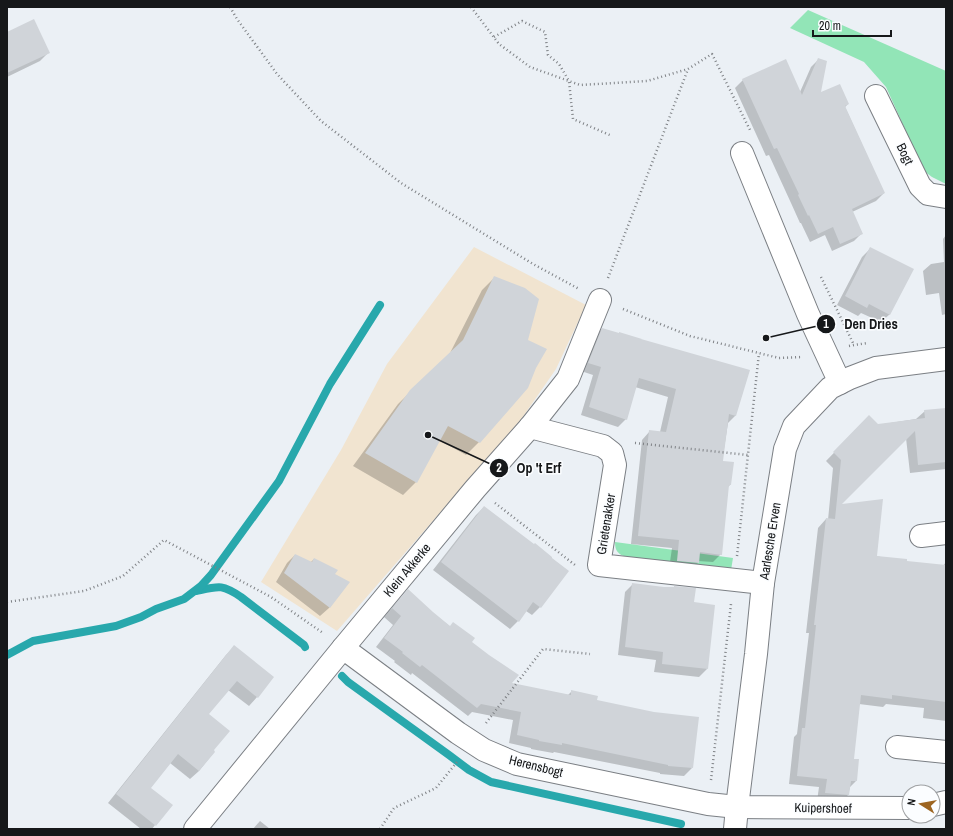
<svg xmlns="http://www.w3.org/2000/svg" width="953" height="836" font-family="'Archivo Narrow',sans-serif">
<rect width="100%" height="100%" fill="#ebf0f5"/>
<!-- education -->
<polygon fill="#f1e4d0" points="474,247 586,305 556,369 520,421 337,631 261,582 341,450 387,364"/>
<!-- green -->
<g fill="#92e5b7">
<polygon points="808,10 946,71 946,184 932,177 924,171 886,87 864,62 790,28"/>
<path d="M 615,542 L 733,558 L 731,570 L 626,557 C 618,554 615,551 615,542 Z"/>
</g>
<!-- shadow -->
<g fill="#0003">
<polygon points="7,33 49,52 40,61 7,77"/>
<polygon points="819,59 819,93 848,104 845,107 884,193 876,201 852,212 862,233 854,241 832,251 825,235 810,242 801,223 800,223 791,203 769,155 766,156 735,88 743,80 800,92 811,67"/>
<polygon points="946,235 946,314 942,315 939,293 926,295 923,271 931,264 944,262 943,239"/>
<polygon points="871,248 890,314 881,322 861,313 858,316 837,305 862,257"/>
<polygon points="495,277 527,340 535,367 527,387 479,442 466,455 439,440 416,482 403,495 353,466 398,404 450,353 482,290"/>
<polygon points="602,329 736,415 728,423 722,462 730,485 728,487 721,554 713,562 698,561 698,563 690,571 669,569 672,548 631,544 642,440 650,431 660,432 668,397 635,387 626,419 618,427 581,415 593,375 581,371 594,337"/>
<polygon points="946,409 946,469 910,473 906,438 839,505 876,556 905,562 943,566 946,562 946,721 923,718 924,708 886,704 883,707 859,704 853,760 856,781 850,787 848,795 840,803 817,801 819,787 789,784 794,737 797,734 809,633 806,633 818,528 826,519 828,520 833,468 826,461 869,417 877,425 916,419 925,411"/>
<polygon points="484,507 568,571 540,607 532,615 526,611 518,621 510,629 433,570 476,515"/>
<polygon points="295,555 310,563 314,559 333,575 348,583 329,608 320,616 276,582 287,563"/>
<polygon points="633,584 693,603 707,669 699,677 654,672 656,660 618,655 625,592"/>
<polygon points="400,599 432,613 471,642 511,684 568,695 572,691 596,701 692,768 684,776 660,774 660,773 554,752 553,753 531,749 531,748 509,743 513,720 472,712 468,716 412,673 411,675 394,662 395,661 376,647 393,625 384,617"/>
<polygon points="234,647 273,677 257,697 249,706 228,690 208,714 212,750 214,752 199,771 190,779 170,763 150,788 155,825 152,829 141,829 108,803 226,655"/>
<polygon points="260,821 270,829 253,829"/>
</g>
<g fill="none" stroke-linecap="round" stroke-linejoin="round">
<!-- stream -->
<g stroke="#28a8ac" stroke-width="8">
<path d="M 196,591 C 219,586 222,584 241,597 L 304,645 L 305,647"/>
<polyline points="7,655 33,641 116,626 141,617 156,609 184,599 201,586 211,575 279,481 330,384 380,305"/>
<polyline points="342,676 348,682 449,755 469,770 491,782 681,824"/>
</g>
</g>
<!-- building -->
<g fill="#d0d4d9">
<polygon points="34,19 50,53 7,73 7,32"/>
<polygon points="818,58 827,61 821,92 840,84 849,104 845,106 885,193 852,209 863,234 840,244 833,227 818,234 809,215 808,216 798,195 799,194 777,148 774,149 742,79 786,59 802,95"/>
<polygon points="870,247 914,269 890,315 869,304 867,308 845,296"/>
<polygon points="494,276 525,288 539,299 528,340 547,349 536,368 528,388 480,443 448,426 417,483 365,453 410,390 463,340"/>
<polygon points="602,328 619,333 619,332 642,339 641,339 750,370 736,416 729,414 723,461 734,462 731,485 729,485 722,555 700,552 699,563 677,561 679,540 638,536 649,430 666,432 676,389 639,378 627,420 589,407 601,367 588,363"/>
<polygon points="946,408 946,462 918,465 915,431 842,504 883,499 877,556 907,559 907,561 946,565 946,702 892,695 892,699 861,695 854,759 859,759 857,781 851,781 849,795 825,793 827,779 797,776 802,728 805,728 816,625 814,625 826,518 835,519 841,460 833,452 869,415 878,424 925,418 924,410"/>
<polygon points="484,506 534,544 535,543 552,557 552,558 569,571 541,608 533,602 519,622 441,562"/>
<polygon points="295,554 312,562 314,558 338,570 335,574 350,582 330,608 284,573"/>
<polygon points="632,583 664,587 674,587 674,586 696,588 694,602 715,605 708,669 662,664 663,652 625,647"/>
<polygon points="408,589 433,612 450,626 453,622 475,638 472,642 489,655 519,675 512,683 571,695 571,690 598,696 597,700 654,712 699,717 693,768 668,766 668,765 562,743 562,745 539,741 539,740 517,735 521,712 481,704 477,708 422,665 420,667 402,653 403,652 384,638 401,616 392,608"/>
<polygon points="234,645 274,677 258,698 237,681 209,714 230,731 214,750 215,752 199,771 178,754 151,788 173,805 156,826 116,794"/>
</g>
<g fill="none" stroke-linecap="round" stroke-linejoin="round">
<!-- minor casing -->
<g stroke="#7b7f84" stroke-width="24">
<g id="minor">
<polyline points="876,96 920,186 928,194 946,197"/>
<polyline points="742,153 808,314 840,383"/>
<polyline points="530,427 603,446 612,453 615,465 599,565 763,583"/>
<polyline points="921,536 946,533"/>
<polyline points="343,648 458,733 484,750 517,764 708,804 737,807 909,808"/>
<polyline points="897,747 946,752"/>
<polyline points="933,805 946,802"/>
<polyline points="195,829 343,648 475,489 530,427 568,379 600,300"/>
<polyline points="735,829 737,807 756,654 763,583 785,449 794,426 830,388 850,378 876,368 946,359"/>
</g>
</g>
<!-- path -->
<g stroke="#7f8286" stroke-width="2.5" stroke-dasharray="1 3" stroke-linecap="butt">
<polyline points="230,7 237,19 277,74 321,121 401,183 533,264 579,289"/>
<polyline points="471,7 499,44 530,67 580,85 647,81 688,69 712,54 750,130"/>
<polyline points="494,37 522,21 545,32 548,55 559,64 569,81 573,119 612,136"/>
<polyline points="821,277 854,345"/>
<polyline points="608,278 688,69"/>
<polyline points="623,309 690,336 779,358 802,357"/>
<polyline points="849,346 854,345 868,343"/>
<polyline points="635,443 748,455"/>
<polyline points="495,503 575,565"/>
<polyline points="737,556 759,353"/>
<polyline points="7,602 84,591 123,576 164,540 271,597 323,633"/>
<polyline points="486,723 543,649 590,654"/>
<polyline points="711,780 731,604"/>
<polyline points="380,829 394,808 436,788 457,762"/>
</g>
<!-- minor -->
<use href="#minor" stroke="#fff" stroke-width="22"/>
</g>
<g text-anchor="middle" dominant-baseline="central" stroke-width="3" stroke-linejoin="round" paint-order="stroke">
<!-- street labels -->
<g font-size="13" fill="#16181a" stroke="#fbfdff">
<text transform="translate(905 154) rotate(64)">Bogt</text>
<text transform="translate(606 524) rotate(-81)">Grietenakker</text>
<text transform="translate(770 541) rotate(-81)">Aarlesche Erven</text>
<text transform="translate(407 570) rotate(-50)">Klein Akkerke</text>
<text transform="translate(536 766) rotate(14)">Herensbogt</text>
<text transform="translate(823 808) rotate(1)">Kuipershoef</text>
</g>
</g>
<!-- callouts -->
<path fill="none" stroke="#16181a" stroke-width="1.5" d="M766 338L826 324M428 435L499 468"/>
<g fill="#16181a" stroke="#fbfdff" stroke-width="1.5">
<circle cx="766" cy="338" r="4"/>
<circle cx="428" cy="435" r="4"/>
<circle cx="826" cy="324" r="10"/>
<circle cx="499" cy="468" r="10"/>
</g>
<g font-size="12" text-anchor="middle" font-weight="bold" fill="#fff">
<text x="826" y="328">1</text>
<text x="499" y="472">2</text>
</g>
<g font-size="14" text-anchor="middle" font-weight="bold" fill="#16181a" stroke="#fbfdff" stroke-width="3" stroke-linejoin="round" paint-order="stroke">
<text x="871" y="329">Den Dries</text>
<text x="539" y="473">Op 't Erf</text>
</g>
<!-- border -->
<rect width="953" height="836" fill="none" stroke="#16181a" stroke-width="16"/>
<!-- north arrow -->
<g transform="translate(921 804) rotate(281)"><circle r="19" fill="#fbfdff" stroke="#9fa1a3"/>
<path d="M0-3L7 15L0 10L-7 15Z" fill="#9d6521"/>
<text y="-6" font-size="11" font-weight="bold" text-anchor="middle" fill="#16181a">N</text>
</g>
<!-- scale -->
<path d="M813 30v6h78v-6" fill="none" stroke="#16181a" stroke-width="2"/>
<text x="819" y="30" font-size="12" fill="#16181a" stroke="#fbfdff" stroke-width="3" paint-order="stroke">20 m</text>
</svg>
